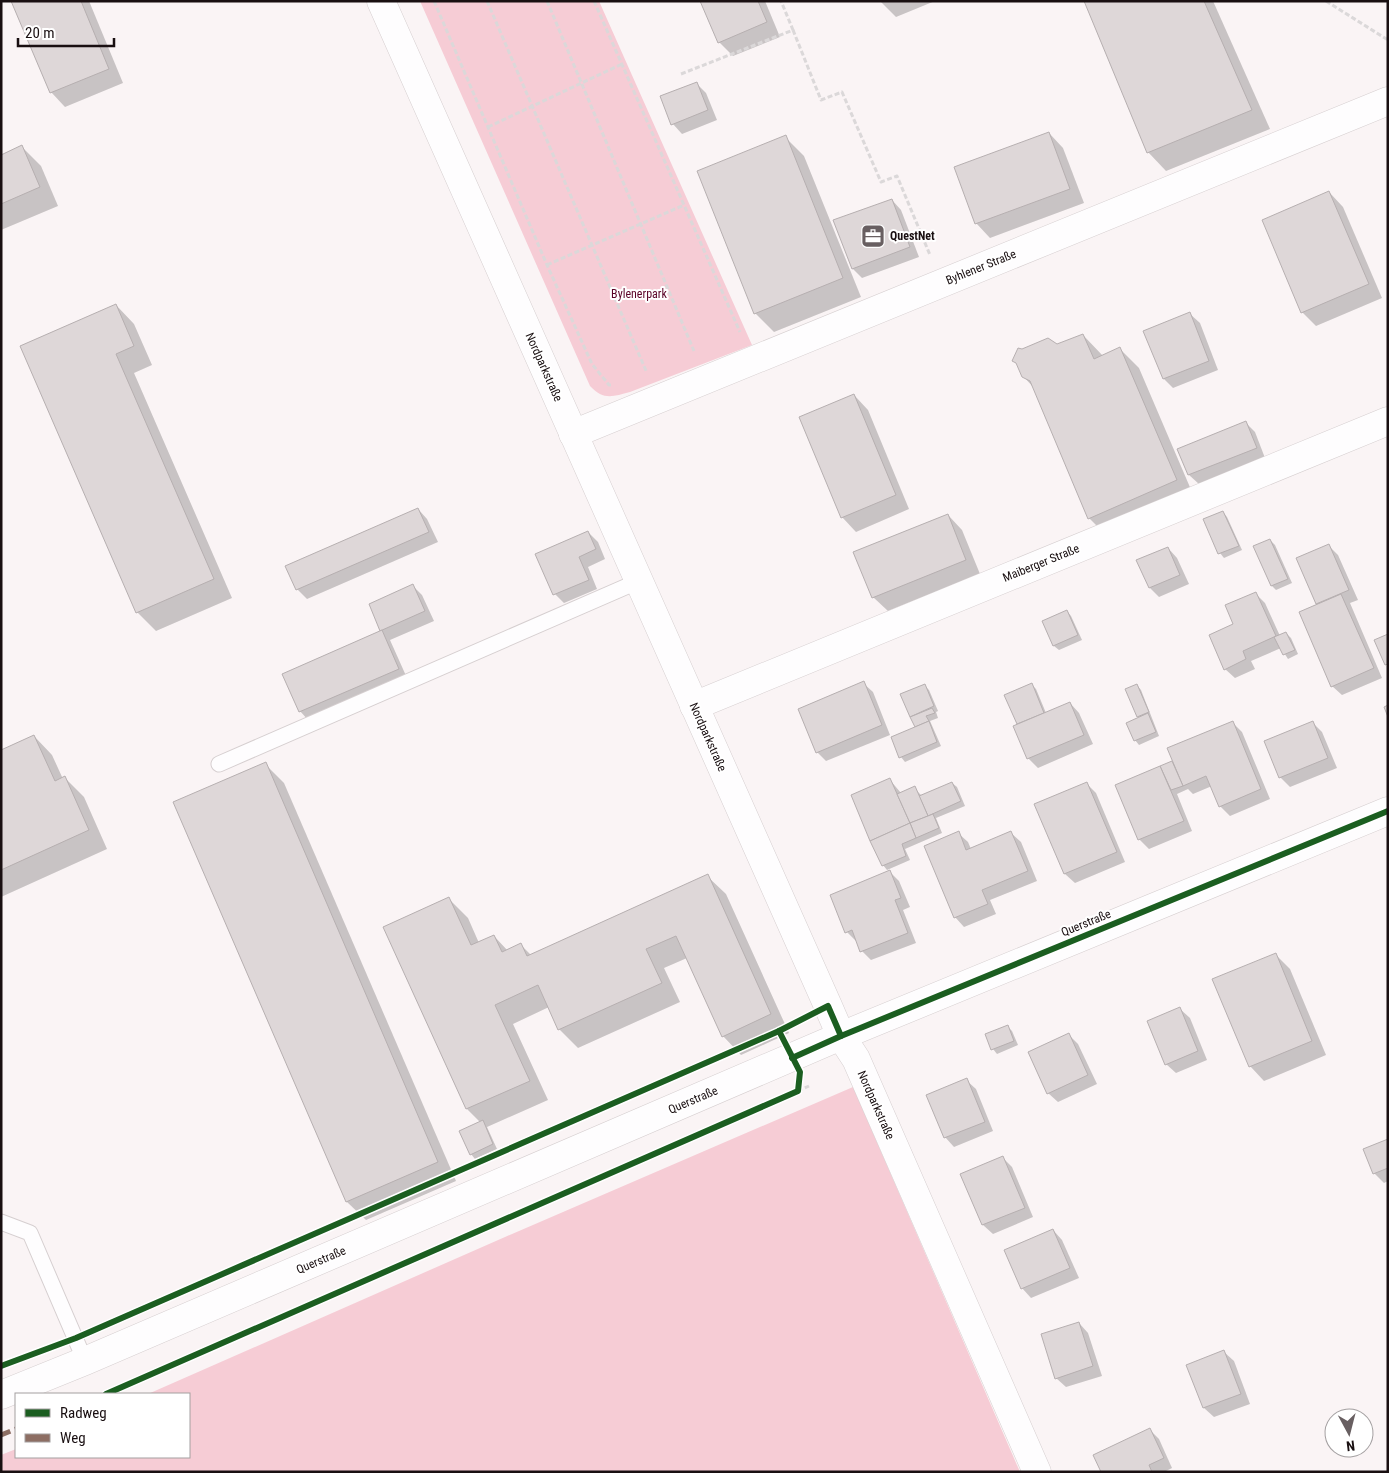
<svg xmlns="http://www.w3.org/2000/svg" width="1389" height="1473" font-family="'Roboto Condensed',sans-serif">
<rect width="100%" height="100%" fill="#faf4f5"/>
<!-- green -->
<g fill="#f6ccd5">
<path d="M 420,1 L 599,1 L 752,345 L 630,392 C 612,397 603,400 590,386 Z"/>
<polygon points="853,1087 1020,1472 1,1472 1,1455 16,1449 16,1457 189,1457 189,1394 148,1394 505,1237"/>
</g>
<!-- shadow -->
<g fill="#0003">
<polygon points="13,1 89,1 123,83 65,107 51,92"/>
<polygon points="701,1 765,1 780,37 733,56 719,42"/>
<polygon points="880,1 935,1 896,17"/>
<polygon points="1086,1 1213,1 1270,129 1166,171 1148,152"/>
<polygon points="696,83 706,93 717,120 682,134 673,124"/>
<polygon points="1049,133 1063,148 1084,203 990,238 976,223"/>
<polygon points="785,137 804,156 861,297 774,332 755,313"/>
<polygon points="22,147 41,166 58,206 1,230 1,156"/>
<polygon points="1329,192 1343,207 1382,298 1316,326 1302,312"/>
<polygon points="892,200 901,210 919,257 862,278 853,269"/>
<polygon points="116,305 134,324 152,365 134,373 232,598 156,631 137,612 21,346"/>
<polygon points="1190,314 1200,323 1218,370 1173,388 1164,379"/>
<polygon points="1083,335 1103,356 1120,349 1139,368 1195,499 1108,537 1089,518 1034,388 1023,376 1057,346"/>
<polygon points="854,395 868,410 909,509 856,532 842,517"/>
<polygon points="1246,423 1255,432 1265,458 1199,484 1189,475"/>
<polygon points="418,509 427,519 438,542 307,599 297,589"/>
<polygon points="1223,512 1227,517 1242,550 1224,558 1220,553"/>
<polygon points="948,515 962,530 980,574 888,611 873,597"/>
<polygon points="588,532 598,542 605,559 588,567 597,589 564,603 555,594"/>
<polygon points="1270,540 1275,545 1292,583 1276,590 1272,586"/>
<polygon points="1329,546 1338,555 1358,600 1350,603 1382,678 1342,695 1332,686 1317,605 1298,559"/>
<polygon points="1168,548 1177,558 1189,584 1159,597 1150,588"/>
<polygon points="413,586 422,595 434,621 390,640 407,678 309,721 300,711 382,632 370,605"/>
<polygon points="1255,593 1265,603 1280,636 1286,633 1291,638 1298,654 1288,659 1281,648 1251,661 1255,669 1235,678 1225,669 1235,625"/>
<polygon points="1067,611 1071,616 1082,640 1059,650 1054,646 1043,621"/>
<polygon points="863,683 873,692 890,735 826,761 817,752"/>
<polygon points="924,685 929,690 938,711 936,712 938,718 930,721 941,746 905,762 901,757 916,728 902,694"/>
<polygon points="1032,685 1036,689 1046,713 1070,703 1079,713 1093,744 1038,768 1028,758 1018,723"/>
<polygon points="1137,685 1141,690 1159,736 1139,745 1135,740 1139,718 1127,690"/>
<polygon points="1233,723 1242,732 1270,799 1230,816 1220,806 1212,786 1193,794 1188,789 1177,794 1192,831 1149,849 1139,839 1117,786 1172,762 1176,766"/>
<polygon points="1313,723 1322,732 1337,768 1290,787 1280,777"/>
<polygon points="34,736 52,755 63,779 65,778 84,797 107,849 1,897 1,751"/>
<polygon points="265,764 284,783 456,1181 366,1220 347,1202"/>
<polygon points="890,780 901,793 914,788 922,796 952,783 957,787 965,806 936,818 942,833 905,849 910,860 887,870 883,865"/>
<polygon points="1087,784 1096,793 1125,862 1075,883 1065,874 1036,805"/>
<polygon points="958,833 968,842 971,849 1011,833 1021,842 1037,881 990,900 996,914 964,927 955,917"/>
<polygon points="890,872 899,881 910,907 903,910 916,943 871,960 862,951 857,941 856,941 847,932"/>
<polygon points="707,876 726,894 789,1033 741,1055 723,1036 687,958 664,968 680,1002 578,1048 559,1029 549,1007 513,1024 548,1100 487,1127 497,1149 475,1159 471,1154 481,1123 467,1109 385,927 449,899 468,918 479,943 494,936 508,951 521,945 531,955"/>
<polygon points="1275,954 1290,969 1326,1055 1264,1081 1250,1066"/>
<polygon points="1180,1009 1190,1018 1207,1060 1176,1073 1166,1064"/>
<polygon points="1008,1027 1012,1031 1018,1045 997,1054 993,1049"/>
<polygon points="1068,1034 1078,1044 1097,1084 1058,1102 1048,1093"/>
<polygon points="966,1080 976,1089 993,1131 954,1147 945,1137"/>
<polygon points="1388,1140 1388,1181 1384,1183 1374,1173"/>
<polygon points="1003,1158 1012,1167 1033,1217 993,1234 983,1225 962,1174"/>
<polygon points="1053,1230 1062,1240 1079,1278 1031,1298 1022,1288"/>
<polygon points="1079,1323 1088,1333 1102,1376 1066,1387 1056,1378"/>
<polygon points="1224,1352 1234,1361 1250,1404 1214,1417 1204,1408 1188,1365"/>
<polygon points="1150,1430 1159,1439 1172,1468 1164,1472 1103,1472"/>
</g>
<!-- building -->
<g fill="#ded7d8" stroke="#b6afb0">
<polygon points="11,1 81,1 109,69 50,93"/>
<polygon points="700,1 758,1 767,22 718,43"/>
<polygon points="1084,1 1204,1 1252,110 1147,153"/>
<polygon points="697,82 708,110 671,125 660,96"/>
<polygon points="1049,132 1070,189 975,224 954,167"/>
<polygon points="786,135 843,278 754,314 697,171"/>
<polygon points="22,145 40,187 1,204 1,155"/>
<polygon points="1329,191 1369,284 1301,313 1262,220"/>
<polygon points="892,199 910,247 852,269 833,220"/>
<polygon points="116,304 134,346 116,354 214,579 136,613 20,346"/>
<polygon points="1190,312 1209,361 1163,379 1143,331"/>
<polygon points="1083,334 1094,359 1120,347 1177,480 1088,519 1030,381 1022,377 1016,363 1012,361 1018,348 1022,349 1048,338 1057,344"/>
<polygon points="854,394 896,495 841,518 799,417"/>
<polygon points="1246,421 1257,448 1188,475 1177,449"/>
<polygon points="418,508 429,532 296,590 285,566"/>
<polygon points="1223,511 1239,546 1218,554 1203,519"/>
<polygon points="948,514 966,560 872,598 853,552"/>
<polygon points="588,531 596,549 579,557 589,580 553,595 535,554"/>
<polygon points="1270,539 1288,579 1271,586 1253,546"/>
<polygon points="1329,544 1349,590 1316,604 1296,558"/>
<polygon points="1168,547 1180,575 1149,588 1136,560"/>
<polygon points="413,584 425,611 380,631 369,604"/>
<polygon points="1256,592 1276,636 1243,651 1246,659 1224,670 1209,635 1233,624 1225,605"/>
<polygon points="1341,594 1374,668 1331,687 1299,612"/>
<polygon points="1067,610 1078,635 1053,646 1042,621"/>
<polygon points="382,630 399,669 299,712 282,674"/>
<polygon points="1286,632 1295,650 1283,655 1274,637"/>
<polygon points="1388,634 1388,664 1385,665 1374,640"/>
<polygon points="864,681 882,725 816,753 798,709"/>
<polygon points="1032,683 1044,713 1017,724 1004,695"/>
<polygon points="925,684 934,706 910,717 900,694"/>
<polygon points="1137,684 1149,712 1137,717 1125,689"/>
<polygon points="1070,702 1084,735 1027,759 1013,726"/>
<polygon points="1388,705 1388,717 1384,707"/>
<polygon points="932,708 935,713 926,716 929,721 915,727 910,717"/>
<polygon points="1148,713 1156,732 1134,741 1126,723"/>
<polygon points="929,721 937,742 899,758 891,737"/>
<polygon points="1233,721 1261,789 1219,807 1206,776 1183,786 1167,748"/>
<polygon points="1313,721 1328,758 1279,778 1264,741"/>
<polygon points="34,735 55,781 65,776 89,830 1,870 1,750"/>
<polygon points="1172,761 1183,786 1171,790 1160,766"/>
<polygon points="266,762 438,1162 346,1202 173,802"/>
<polygon points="1160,766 1184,821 1138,840 1115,785"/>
<polygon points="890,778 910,823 870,841 851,795"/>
<polygon points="952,782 961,801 928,816 919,796"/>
<polygon points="1087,782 1117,852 1064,874 1034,804"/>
<polygon points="915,786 928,816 910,823 897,794"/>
<polygon points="933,814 939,828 916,838 910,823"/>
<polygon points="910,823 916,838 902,844 906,856 882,866 870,841"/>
<polygon points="959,831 966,850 1011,831 1028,871 982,890 988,904 954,918 924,846"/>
<polygon points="890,870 901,898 895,900 908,933 860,952 852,930 845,933 830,895"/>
<polygon points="708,874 771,1014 722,1037 676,936 646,949 662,983 558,1030 538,985 495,1005 530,1081 466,1109 383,927 449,897 471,945 494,935 502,952 521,943 527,956"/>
<polygon points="1276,953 1312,1041 1249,1067 1212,979"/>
<polygon points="1180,1007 1198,1051 1165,1065 1147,1021"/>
<polygon points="1008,1025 1014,1041 991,1050 985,1034"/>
<polygon points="1069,1033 1088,1075 1047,1094 1028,1052"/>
<polygon points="967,1078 985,1122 944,1138 926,1095"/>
<polygon points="483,1120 493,1144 470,1155 459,1131"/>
<polygon points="1388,1139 1388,1168 1373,1174 1363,1149"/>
<polygon points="1003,1156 1025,1208 982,1225 960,1174"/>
<polygon points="1053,1229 1070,1268 1021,1289 1004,1250"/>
<polygon points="1079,1322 1093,1366 1055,1379 1041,1334"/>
<polygon points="1224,1350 1241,1394 1203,1408 1186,1365"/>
<polygon points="1150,1428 1164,1458 1149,1465 1152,1472 1101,1472 1093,1455"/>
</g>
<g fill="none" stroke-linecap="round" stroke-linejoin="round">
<!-- lane casing -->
<g stroke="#d6cfd0" stroke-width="17">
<g id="lane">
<polyline points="219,764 639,581"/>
<polyline points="1,1222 30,1233 85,1361"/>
</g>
</g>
<!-- street casing -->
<g stroke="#d6cfd0" stroke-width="29">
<g id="street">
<polyline points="381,1 828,1006 841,1036 856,1059 1037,1472"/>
<polyline points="573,434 1388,101"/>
<polyline points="694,706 1388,421"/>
</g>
</g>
<!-- secondary casing -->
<g stroke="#d6cfd0" stroke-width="29">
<polyline id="secondary" points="1,1395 85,1361 841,1036 1388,811"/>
</g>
<!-- path -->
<g stroke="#dbd8d9" stroke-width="3" stroke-dasharray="5 2.5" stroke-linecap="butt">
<polyline points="434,1 547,265 592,364 609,385 611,385"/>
<polyline points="487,1 647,373"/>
<polyline points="547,1 694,351"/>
<polyline points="594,1 740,332"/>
<polyline points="1326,1 1388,40"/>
<polyline points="793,30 821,100 842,92 881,182 897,176 930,255"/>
<polyline points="681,74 793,30 781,1"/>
<polyline points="488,127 622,64"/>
<polyline points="547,265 684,205"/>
<polyline points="798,1091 809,1086"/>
</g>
<!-- lane -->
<use href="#lane" stroke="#fefdfe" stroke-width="15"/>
<!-- street -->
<use href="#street" stroke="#fefdfe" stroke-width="28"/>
<!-- secondary -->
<use href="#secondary" stroke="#fefdfe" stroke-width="28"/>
<!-- quiet -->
<polyline stroke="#8d6e63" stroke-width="5" stroke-dasharray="10 5" stroke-linecap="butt" points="1,1435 16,1429"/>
<!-- cycleway casing -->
<g stroke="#fff" stroke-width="9">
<g id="cycleway">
<polyline points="792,1058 841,1036 1388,811"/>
<polyline points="1,1366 76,1338 779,1031 828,1006 841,1036"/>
<polyline points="106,1394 798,1091 800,1072 779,1031"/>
</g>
</g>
<!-- cycleway -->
<use href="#cycleway" stroke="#1b5e20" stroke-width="6"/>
</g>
<!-- icons -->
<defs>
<g id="office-square" transform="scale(1.25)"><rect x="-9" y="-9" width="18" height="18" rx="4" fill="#685f61" stroke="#fff"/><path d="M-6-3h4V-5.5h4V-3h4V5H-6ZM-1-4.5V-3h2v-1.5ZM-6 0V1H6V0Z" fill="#fff"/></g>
</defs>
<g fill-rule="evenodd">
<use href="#office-square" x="873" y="236"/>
</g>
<g text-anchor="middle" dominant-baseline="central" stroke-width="4" stroke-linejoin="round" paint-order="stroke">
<!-- poi labels -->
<g font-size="12" font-weight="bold" fill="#190f11" stroke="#fff" text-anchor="start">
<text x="890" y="236">QuestNet</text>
</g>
<!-- street labels -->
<g font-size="12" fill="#190f11" stroke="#fff">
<text transform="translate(981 267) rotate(-22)">Byhlener Straße</text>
<text transform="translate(544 367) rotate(66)">Nordparkstraße</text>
<text transform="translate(1041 563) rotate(-22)">Maiberger Straße</text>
<text transform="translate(708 737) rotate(66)">Nordparkstraße</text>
<text transform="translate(1086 923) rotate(-22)">Querstraße</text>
<text transform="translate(693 1100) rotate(-23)">Querstraße</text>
<text transform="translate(876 1105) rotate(66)">Nordparkstraße</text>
<text transform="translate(321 1260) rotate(-23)">Querstraße</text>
</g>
<!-- park labels -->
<g font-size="12" fill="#5a0327" stroke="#fff">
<text x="639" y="294">Bylenerpark</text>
</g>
</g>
<!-- border -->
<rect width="1389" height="1473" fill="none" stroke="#190f11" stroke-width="5"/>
<!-- legend -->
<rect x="15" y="1393" width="175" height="65" fill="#ffffff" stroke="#a39fa0"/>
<rect x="25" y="1409" width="25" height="8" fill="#1b5e20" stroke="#a39fa0"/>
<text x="60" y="1418" font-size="15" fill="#190f11">Radweg</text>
<rect x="25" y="1434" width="25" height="8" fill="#8d6e63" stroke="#a39fa0"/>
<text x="60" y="1443" font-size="15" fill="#190f11">Weg</text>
<!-- north arrow -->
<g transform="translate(1349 1433) rotate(173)"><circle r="24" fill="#ffffff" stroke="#a39fa0"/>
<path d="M0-4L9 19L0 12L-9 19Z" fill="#685f61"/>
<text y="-8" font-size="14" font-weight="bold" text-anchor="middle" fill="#190f11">N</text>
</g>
<!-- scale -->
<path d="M18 38v8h96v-8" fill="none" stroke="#190f11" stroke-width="2.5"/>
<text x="25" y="38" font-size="15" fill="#190f11" stroke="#ffffff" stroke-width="4" paint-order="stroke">20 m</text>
</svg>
